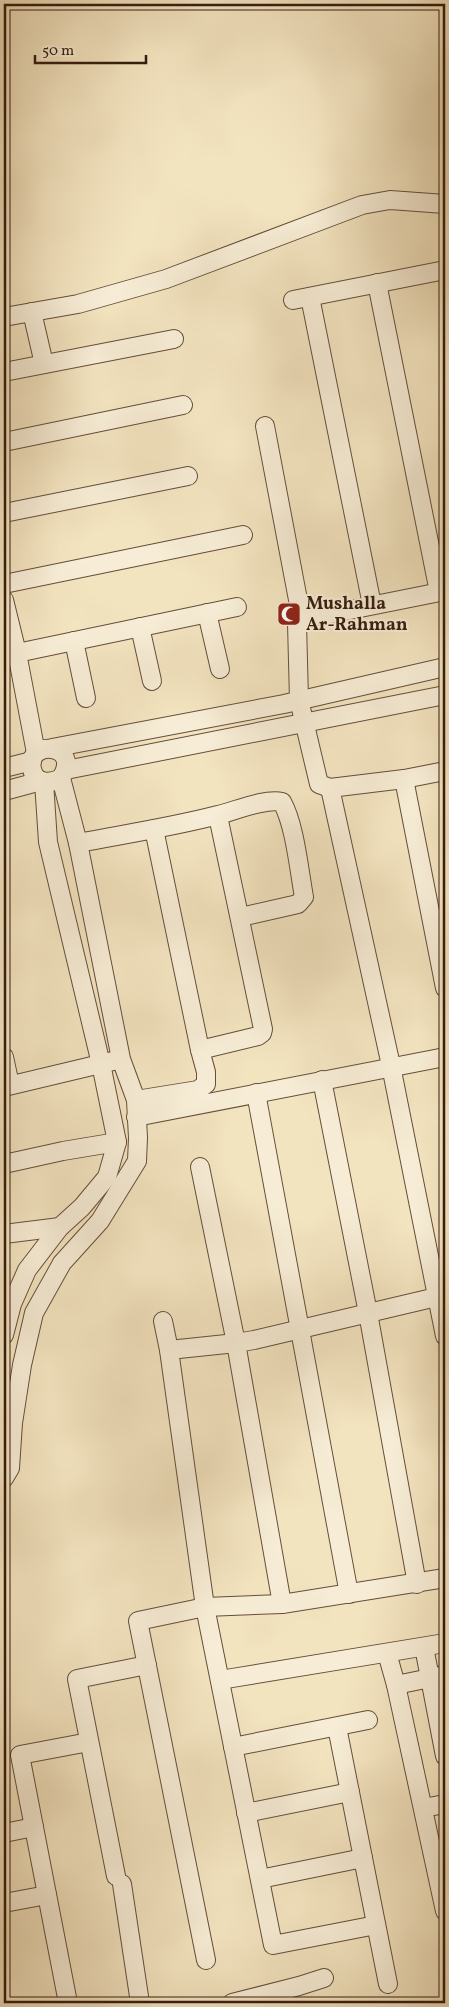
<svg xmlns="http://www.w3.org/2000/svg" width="449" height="2007" font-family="Vollkorn,serif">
<rect width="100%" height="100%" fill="#f3e4c0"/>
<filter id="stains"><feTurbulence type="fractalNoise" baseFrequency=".004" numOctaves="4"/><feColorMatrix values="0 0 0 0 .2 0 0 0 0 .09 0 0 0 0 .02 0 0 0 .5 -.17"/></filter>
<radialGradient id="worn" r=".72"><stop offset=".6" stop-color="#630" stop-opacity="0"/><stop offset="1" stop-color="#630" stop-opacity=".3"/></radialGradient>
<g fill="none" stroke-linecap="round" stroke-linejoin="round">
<!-- street casing -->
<g stroke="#654e3a" stroke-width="20">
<g id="street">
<polyline points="377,283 439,592"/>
<polyline points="310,297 372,605"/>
<polyline points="293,300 445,270"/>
<polyline points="32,312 44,364"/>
<polyline points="4,317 78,304 166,279 362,205 390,200 445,204"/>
<polyline points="4,372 174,339"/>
<polyline points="265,426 299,605 309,617 325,615 445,591"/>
<polyline points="4,442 183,405"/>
<polyline points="4,513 188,476"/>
<polyline points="4,584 243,535"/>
<polyline points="4,600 17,653 36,753"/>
<polyline points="207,613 220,669"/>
<polyline points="304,613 297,623 299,700 319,784 330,788 404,779 445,771"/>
<polyline points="140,627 152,681"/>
<polyline points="74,641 86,698"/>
<polyline points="17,653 237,607"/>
<polyline points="52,748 284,704 445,667"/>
<polyline points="4,768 32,761"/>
<polyline points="66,770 445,695"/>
<polyline points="404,779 445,988"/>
<polyline points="330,788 390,1061 445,1336"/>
<polyline points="4,791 41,781"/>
<path d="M 78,843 C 125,834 172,827 218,815 C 235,811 265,798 282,802 C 295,825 299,870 304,897 L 298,904 L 241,917"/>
<polyline points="200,1050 258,1036 262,1033 263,1029 218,816"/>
<polyline points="4,1057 10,1085"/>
<polyline points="322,1080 368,1313 417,1584"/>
<polyline points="4,1087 113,1061"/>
<polyline points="256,1093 349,1594"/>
<polyline points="136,1100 198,1090 206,1084 206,1072 200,1050 154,829"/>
<polyline points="136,1117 445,1057"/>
<polyline points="4,1164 63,1151 117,1142"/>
<polyline points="200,1167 236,1343 254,1340 445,1295"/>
<polyline points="4,1234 60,1227"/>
<polyline points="163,1321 169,1350 205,1607 273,1945 376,1925"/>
<polyline points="4,1335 12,1304 27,1270 60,1227 82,1207 107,1177 117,1142 101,1064 48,842 44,782"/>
<polyline points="169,1350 236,1343 282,1604"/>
<path d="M 4,1478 L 10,1468 L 13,1423 L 22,1365 L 34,1313 L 62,1263 L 100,1221 L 137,1161 L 138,1138 L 136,1100 L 121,1059 L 78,843 L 61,778 C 83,743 25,739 32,769 C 35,784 50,784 61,778"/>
<polyline points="424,1647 445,1756"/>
<polyline points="387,1653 396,1685 445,1911"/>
<polyline points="220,1680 445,1643"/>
<polyline points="396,1685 445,1675"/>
<polyline points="337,1727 388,1984"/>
<polyline points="233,1747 368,1720"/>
<polyline points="423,1808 445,1804"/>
<polyline points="246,1813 350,1792"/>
<polyline points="4,1833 34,1827"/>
<polyline points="116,1876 77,1679 147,1665"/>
<polyline points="260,1879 363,1858"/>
<polyline points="122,1884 140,2003"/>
<polyline points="4,1903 47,1895"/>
<polyline points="206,1960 138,1621 205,1607 282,1604 445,1578"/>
<polyline points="68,2003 20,1755 89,1742"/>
<polyline points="232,2003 299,1986 324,1978"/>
</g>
</g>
<!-- street -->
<use href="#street" stroke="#f7edd6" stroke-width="18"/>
</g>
<!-- icons -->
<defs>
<g id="mosque-square" transform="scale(1.25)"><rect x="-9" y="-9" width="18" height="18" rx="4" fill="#8f2418" stroke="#f7edd6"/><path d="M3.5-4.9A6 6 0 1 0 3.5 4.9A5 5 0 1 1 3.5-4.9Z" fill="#fff"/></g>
</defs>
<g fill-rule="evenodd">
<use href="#mosque-square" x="289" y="614"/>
</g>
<g text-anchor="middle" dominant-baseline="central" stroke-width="4" stroke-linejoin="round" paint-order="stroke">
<!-- poi labels -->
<g font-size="18" font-weight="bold" fill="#361c0e" stroke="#f7edd6" text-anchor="start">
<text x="306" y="604">Mushalla<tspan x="306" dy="21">Ar-Rahman</tspan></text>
</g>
</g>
<!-- margin -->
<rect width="449" height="2007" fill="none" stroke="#f3e4c0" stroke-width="20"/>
<rect x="5" y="5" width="439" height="1997" fill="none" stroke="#361c0e" stroke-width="2.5"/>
<rect x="10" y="10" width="429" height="1987" fill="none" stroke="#361c0e"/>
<!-- scale -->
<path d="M35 55v8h111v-8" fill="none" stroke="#361c0e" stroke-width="2.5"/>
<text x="42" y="55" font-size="15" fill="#361c0e" stroke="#f7edd6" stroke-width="4" paint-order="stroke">50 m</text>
<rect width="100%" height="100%" filter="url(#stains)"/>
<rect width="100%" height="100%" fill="url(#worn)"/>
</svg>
